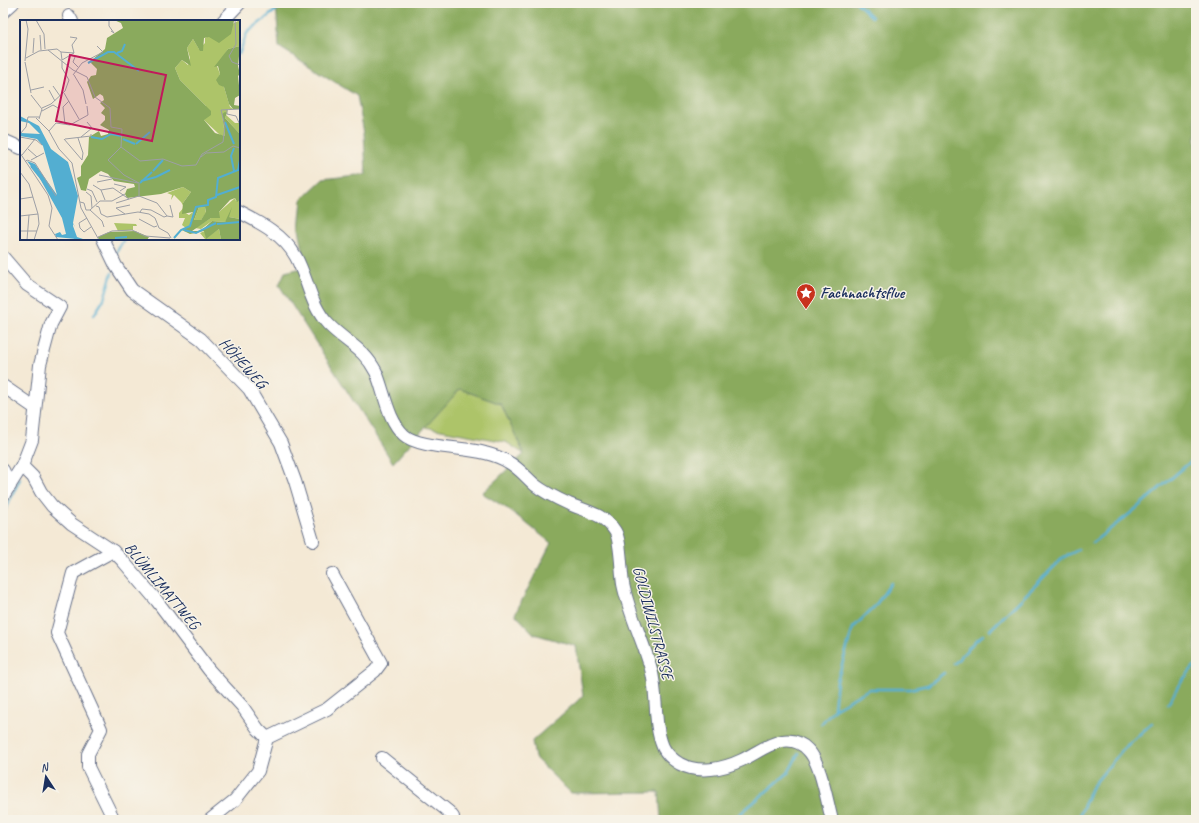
<svg xmlns="http://www.w3.org/2000/svg" width="1199" height="823" font-family="Caveat,sans-serif">
<rect width="100%" height="100%" fill="#f7f3e8"/>
<filter id="ink" filterUnits="userSpaceOnUse"><feTurbulence type="fractalNoise" baseFrequency=".025" numOctaves="2"/><feDisplacementMap in="SourceGraphic" scale="8" xChannelSelector="R" yChannelSelector="G"/><feConvolveMatrix kernelMatrix="1 2 1 2 8 2 1 2 1" color-interpolation-filters="sRGB"/></filter>
<filter id="wash" filterUnits="userSpaceOnUse"><feTurbulence type="fractalNoise" baseFrequency=".012" numOctaves="4" result="noise"/><feDisplacementMap in="SourceGraphic" scale="16" xChannelSelector="R" yChannelSelector="G"/><feGaussianBlur stdDeviation="0.9" result="paint"/><feColorMatrix in="noise" values="0 0 0 0 0 0 0 0 0 0 0 0 0 0 0 0 0 1.4 0 .05"/><feComposite in="paint" operator="in"/></filter>
<g filter="url(#wash)">
<rect width="100%" height="100%" fill="#f4e9d5"/>
<!-- green -->
<polygon fill="#adc469" stroke="#647a64" points="460,389 501,404 524,454 506,442 425,427"/>
<!-- forest -->
<polygon fill="#8aaa5d" stroke="#526c5e" points="276,3 1196,3 1196,820 661,820 659,792 571,793 535,758 532,741 583,696 576,646 534,634 515,614 551,543 511,511 482,493 524,454 501,404 460,389 393,463 279,285 285,272 306,267 299,229 302,199 322,180 366,175 364,133 357,96 279,47"/>
<g fill="none" stroke-linecap="round" stroke-linejoin="round">
<!-- stream -->
<g stroke="#53aed1" stroke-width="2.5">
<polyline points="857,3 872,17"/>
<polyline points="239,54 247,33 285,3"/>
<polyline points="116,253 124,239"/>
<polyline points="94,315 104,299 112,273"/>
<polyline points="3,514 20,479"/>
<polyline points="1092,543 1132,512 1196,457"/>
<polyline points="990,630 1064,557 1078,550"/>
<polyline points="954,664 975,641 983,635"/>
<polyline points="1168,704 1180,683 1196,664"/>
<polyline points="834,709 837,681 853,628 875,606 891,583"/>
<polyline points="821,724 834,709 869,689 910,689 928,685 944,673"/>
<polyline points="734,819 788,773 799,753"/>
<polyline points="732,820 734,819 767,820"/>
<polyline points="1078,820 1091,788 1123,749 1152,723"/>
</g>
</g>
</g>
<g filter="url(#ink)">
<g fill="none" stroke-linecap="round" stroke-linejoin="round">
<!-- minor casing -->
<g stroke="#677088" stroke-width="14">
<g id="minor">
<polyline points="3,12 13,3"/>
<polyline points="69,16 72,21"/>
<polyline points="223,21 240,3"/>
<polyline points="3,140 21,148"/>
<path d="M 239,212 C 261,223 284,235 296,257 C 308,279 310,305 328,324 C 345,342 364,348 376,372 C 385,393 387,419 404,435 C 418,448 465,447 485,453 C 493,455 502,458 508,462 C 518,467 526,477 535,485 C 544,492 558,499 569,504 C 586,511 604,514 615,531 C 621,540 621,572 623,584 C 629,614 643,640 651,669 C 658,694 653,723 663,747 C 667,755 673,760 680,764 C 699,774 723,769 742,760 C 763,750 787,728 808,750 C 821,763 827,802 832,820"/>
<polyline points="103,239 116,266 132,290 201,339 249,389 281,443 295,481 313,541"/>
<polyline points="3,257 27,285 60,307 51,324 40,365 32,440 22,466 3,496"/>
<polyline points="3,386 35,408"/>
<polyline points="22,466 33,477 41,492 52,506 72,524 113,551 122,560 157,601 209,670 242,706 258,729 267,738"/>
<polyline points="3,470 10,486"/>
<polyline points="113,551 73,573 57,633 101,729 88,754 88,767 114,820"/>
<polyline points="382,758 449,812 453,817 452,820"/>
<polyline points="210,820 235,800 258,771 267,738 327,709 375,671 381,663 332,574"/>
</g>
</g>
<!-- minor -->
<use href="#minor" stroke="#fff" stroke-width="12"/>
</g>
</g>
<!-- icons -->
<defs>
<g id="sight-pin" transform="scale(1)"><path d="M0 17L-7.5 6A9.5 9.5 0 1 1 7.5 6Z" fill="#c8321e" stroke="#f7f3e8"/><path d="M0-6L1.8-2.2L6-1.7L2.9 1.2L3.7 5.4L0 3.3L-3.7 5.4L-2.9 1.2L-6-1.7L-1.8-2.2Z" fill="#fff"/></g>
</defs>
<g fill-rule="evenodd">
<use href="#sight-pin" x="806" y="293"/>
</g>
<g text-anchor="middle" dominant-baseline="central" stroke-width="3" stroke-linejoin="round" paint-order="stroke">
<!-- poi labels -->
<g font-size="16" font-weight="bold" fill="#1b2f5e" stroke="#f7f3e8" text-anchor="start">
<text x="820" y="293">Fachnachtsflue</text>
</g>
<!-- street labels -->
<g font-size="16" fill="#1b2f5e" stroke="#f7f3e8">
<text transform="translate(243 363) rotate(48)">HÖHEWEG</text>
<text transform="translate(162 586) rotate(50)">BLÜMLIMATTWEG</text>
<text transform="translate(653 623) rotate(75)">GOLDIWILSTRASSE</text>
</g>
</g>
<!-- overview -->
<g transform="translate(20 20)">
<rect width="220" height="220" fill="#f4e9d5"/>
<path d="M 220,0 L 220,26 L 208,29 L 197,46 L 200,54 L 197,60 L 204,67 L 210,87 L 213,89 L 208,89 L 207,93 L 202,94 L 205,116 L 200,115 L 184,100 L 186,86 L 160,60 L 155,48 L 162,40 L 168,45 L 170,38 L 167,28 L 173,19 L 179,29 L 185,23 L 185,18 ZM 206,95 L 215,103 L 220,103 L 220,114 L 205,98 ZM 163,167 L 171,172 L 163,183 L 164,186 L 164,192 L 169,195 L 173,192 L 170,205 L 166,208 L 162,205 L 165,198 L 159,198 L 159,193 L 164,187 L 161,182 L 154,175 L 151,180 L 152,175 L 147,173 ZM 215,178 L 216,181 L 220,180 L 220,199 L 209,197 L 205,202 L 192,201 L 181,209 L 175,208 L 191,198 L 199,198 L 199,192 ZM 179,187 L 185,187 L 186,193 L 181,200 L 174,200 ZM 94,203 L 116,204 L 117,206 L 113,206 L 113,210 L 98,211 ZM 199,209 L 201,220 L 185,219 L 180,213 L 185,211 L 186,218 Z" fill="#adc469"/>
<path d="M 94,0 L 217,0 L 214,1 L 211,14 L 199,23 L 189,17 L 184,18 L 183,31 L 180,31 L 173,19 L 167,28 L 171,46 L 162,40 L 155,48 L 160,60 L 191,91 L 191,95 L 184,100 L 195,113 L 205,116 L 202,94 L 205,92 L 207,93 L 205,98 L 220,114 L 220,180 L 217,182 L 215,178 L 210,180 L 199,192 L 200,198 L 191,198 L 172,211 L 181,211 L 192,201 L 205,202 L 212,187 L 209,197 L 220,199 L 220,220 L 201,220 L 199,209 L 186,219 L 184,211 L 170,214 L 162,210 L 170,206 L 173,192 L 162,194 L 163,183 L 171,172 L 163,167 L 141,174 L 107,178 L 105,174 L 107,169 L 115,167 L 114,164 L 94,161 L 88,154 L 81,151 L 69,159 L 66,171 L 61,170 L 57,158 L 61,156 L 61,146 L 68,135 L 69,117 L 79,111 L 81,116 L 88,114 L 89,110 L 80,105 L 85,100 L 85,96 L 81,93 L 85,88 L 80,83 L 84,80 L 83,76 L 80,74 L 73,79 L 67,62 L 71,56 L 76,55 L 77,49 L 71,43 L 72,40 L 85,29 L 87,18 L 103,8 L 101,3 ZM 179,187 L 185,187 L 186,192 L 181,200 L 174,200 ZM 220,26 L 218,46 L 220,54 L 218,56 L 220,75 L 215,78 L 214,85 L 220,86 L 220,89 L 213,89 L 209,84 L 204,67 L 199,65 L 196,60 L 200,54 L 198,46 L 194,47 L 208,29 ZM 115,211 L 129,217 L 127,220 L 79,220 L 78,217 L 89,212 Z" fill="#8aaa5d" fill-rule="evenodd"/>
<path d="M 0,96 L 19,106 L 31,129 L 48,142 L 58,176 L 53,203 L 55,207 L 53,204 L 53,206 L 57,217 L 66,220 L 36,217 L 35,214 L 40,212 L 42,215 L 46,214 L 42,198 L 19,157 L 7,141 L 15,144 L 37,175 L 23,126 L 17,119 L 0,116 L 0,113 L 20,114 L 9,103 L 0,101 Z" fill="#53aed1"/>
<path fill="none" stroke="#53aed1" stroke-width="2" d="M 97,33 L 102,31 L 105,24M 68,43 L 88,32 L 94,32 L 119,51M 205,102 L 214,124M 71,117 L 82,119 L 91,114 L 101,116M 103,119 L 115,124M 116,124 L 130,112M 11,146 L 24,162 L 56,220M 133,151 L 143,140M 214,151 L 211,136 L 214,128M 136,157 L 150,150M 121,161 L 136,157M 120,163 L 132,152M 197,175 L 220,167M 197,204 L 220,202M 164,210 L 176,213 L 196,203M 95,218 L 107,217M 154,218 L 161,210 L 170,206 L 176,187 L 188,185 L 188,180 L 196,177 L 198,158 L 218,150 L 220,140"/>
<path fill="none" stroke="#9d9fa5" stroke-width="1" d="M 16,0 L 24,14 L 25,29M 89,0 L 89,6 L 94,13 L 91,11M 215,0 L 216,24 L 209,36 L 212,42 L 220,45M 20,15 L 21,30M 50,17 L 57,18 L 52,25 L 54,33M 28,30 L 37,29 L 41,32M 13,33 L 14,18M 55,37 L 53,42 L 58,47M 6,38 L 19,31 L 28,30 L 53,50 L 67,57 L 75,77 L 90,88 L 91,107 L 102,109 L 101,127 L 120,141 L 143,139 L 162,146 L 176,145 L 182,134 L 203,122 L 205,106 L 201,90 L 220,89M 42,40 L 41,32 L 54,33M 42,40 L 54,33M 5,41 L 8,9 L 6,0M 5,42 L 11,73M 53,55 L 62,43 L 83,32 L 77,26M 54,55 L 63,70 L 66,84M 33,66 L 40,76M 11,70 L 24,67M 29,70 L 35,81M 44,73 L 59,99M 11,75 L 22,89 L 19,99M 22,88 L 31,84 L 45,71 L 49,60 L 42,48 L 42,41M 207,89 L 207,94 L 216,96 L 220,105M 22,91 L 33,85 L 38,88M 16,98 L 29,111 L 39,129 L 52,143 L 61,188 L 79,220M 45,104 L 43,87 L 49,81M 29,111 L 36,103 L 50,105 L 68,95 L 67,86M 0,114 L 6,107 L 8,97 L 19,97M 0,117 L 16,120 L 22,125M 61,117 L 72,108 L 67,102M 44,119 L 62,140 L 63,133 L 58,118M 45,119 L 71,116 L 71,114M 101,127 L 88,140 L 104,155 L 119,163M 8,129 L 17,137M 0,133 L 28,175 L 32,188 L 29,206 L 38,220M 2,135 L 15,119M 181,137 L 186,133 L 204,132 L 213,126 L 220,128M 11,140 L 24,133M 5,142 L 7,140 L 15,143 L 36,176M 0,152 L 9,164 L 18,194 L 19,204 L 14,220M 79,155 L 118,163M 77,162 L 92,159M 119,163 L 119,176M 94,164 L 106,167 L 100,171M 73,165 L 81,170 L 85,180M 67,169 L 72,171 L 77,182M 81,170 L 93,168 L 109,179M 66,172 L 71,176 L 72,188M 0,179 L 13,177M 60,182 L 64,183 L 66,190 L 70,190M 96,183 L 119,176 L 137,183 L 147,196 L 144,197 L 131,190 L 122,189 L 120,192M 76,186 L 79,187 L 81,194 L 87,197 L 118,192 L 129,194 L 135,198 L 139,208 L 148,213 L 151,218M 70,190 L 80,181 L 92,181 L 105,174M 70,190 L 82,201 L 84,207M 105,194 L 96,188 L 110,185M 0,196 L 18,194M 147,196 L 153,197 L 150,185M 67,198 L 59,203 L 60,208 L 64,212 L 71,207M 119,199 L 134,207 L 137,206M 0,211 L 17,211M 78,217 L 92,211 L 112,210 L 125,216 L 150,218M 7,220 L 9,195"/>
<path fill="#c2185b" fill-opacity="0.15" stroke="#c2185b" stroke-width="2" d="M 50,35 L 146,55 L 132,121 L 36,101 Z"/>
<rect width="220" height="220" fill="none" stroke="#1b2f5e" stroke-width="2"/>
</g>
<!-- margin -->
<rect width="1199" height="823" fill="none" stroke="#f7f3e8" stroke-width="16"/>
<!-- north arrow -->
<g transform="translate(46 777) rotate(348)" stroke="#f7f3e8" stroke-width="3" paint-order="stroke">
<path d="M0-3L7 15L0 10L-7 15Z" fill="#1b2f5e"/>
<text y="-6" font-size="11" font-weight="bold" text-anchor="middle" fill="#1b2f5e">N</text>
</g>
</svg>
